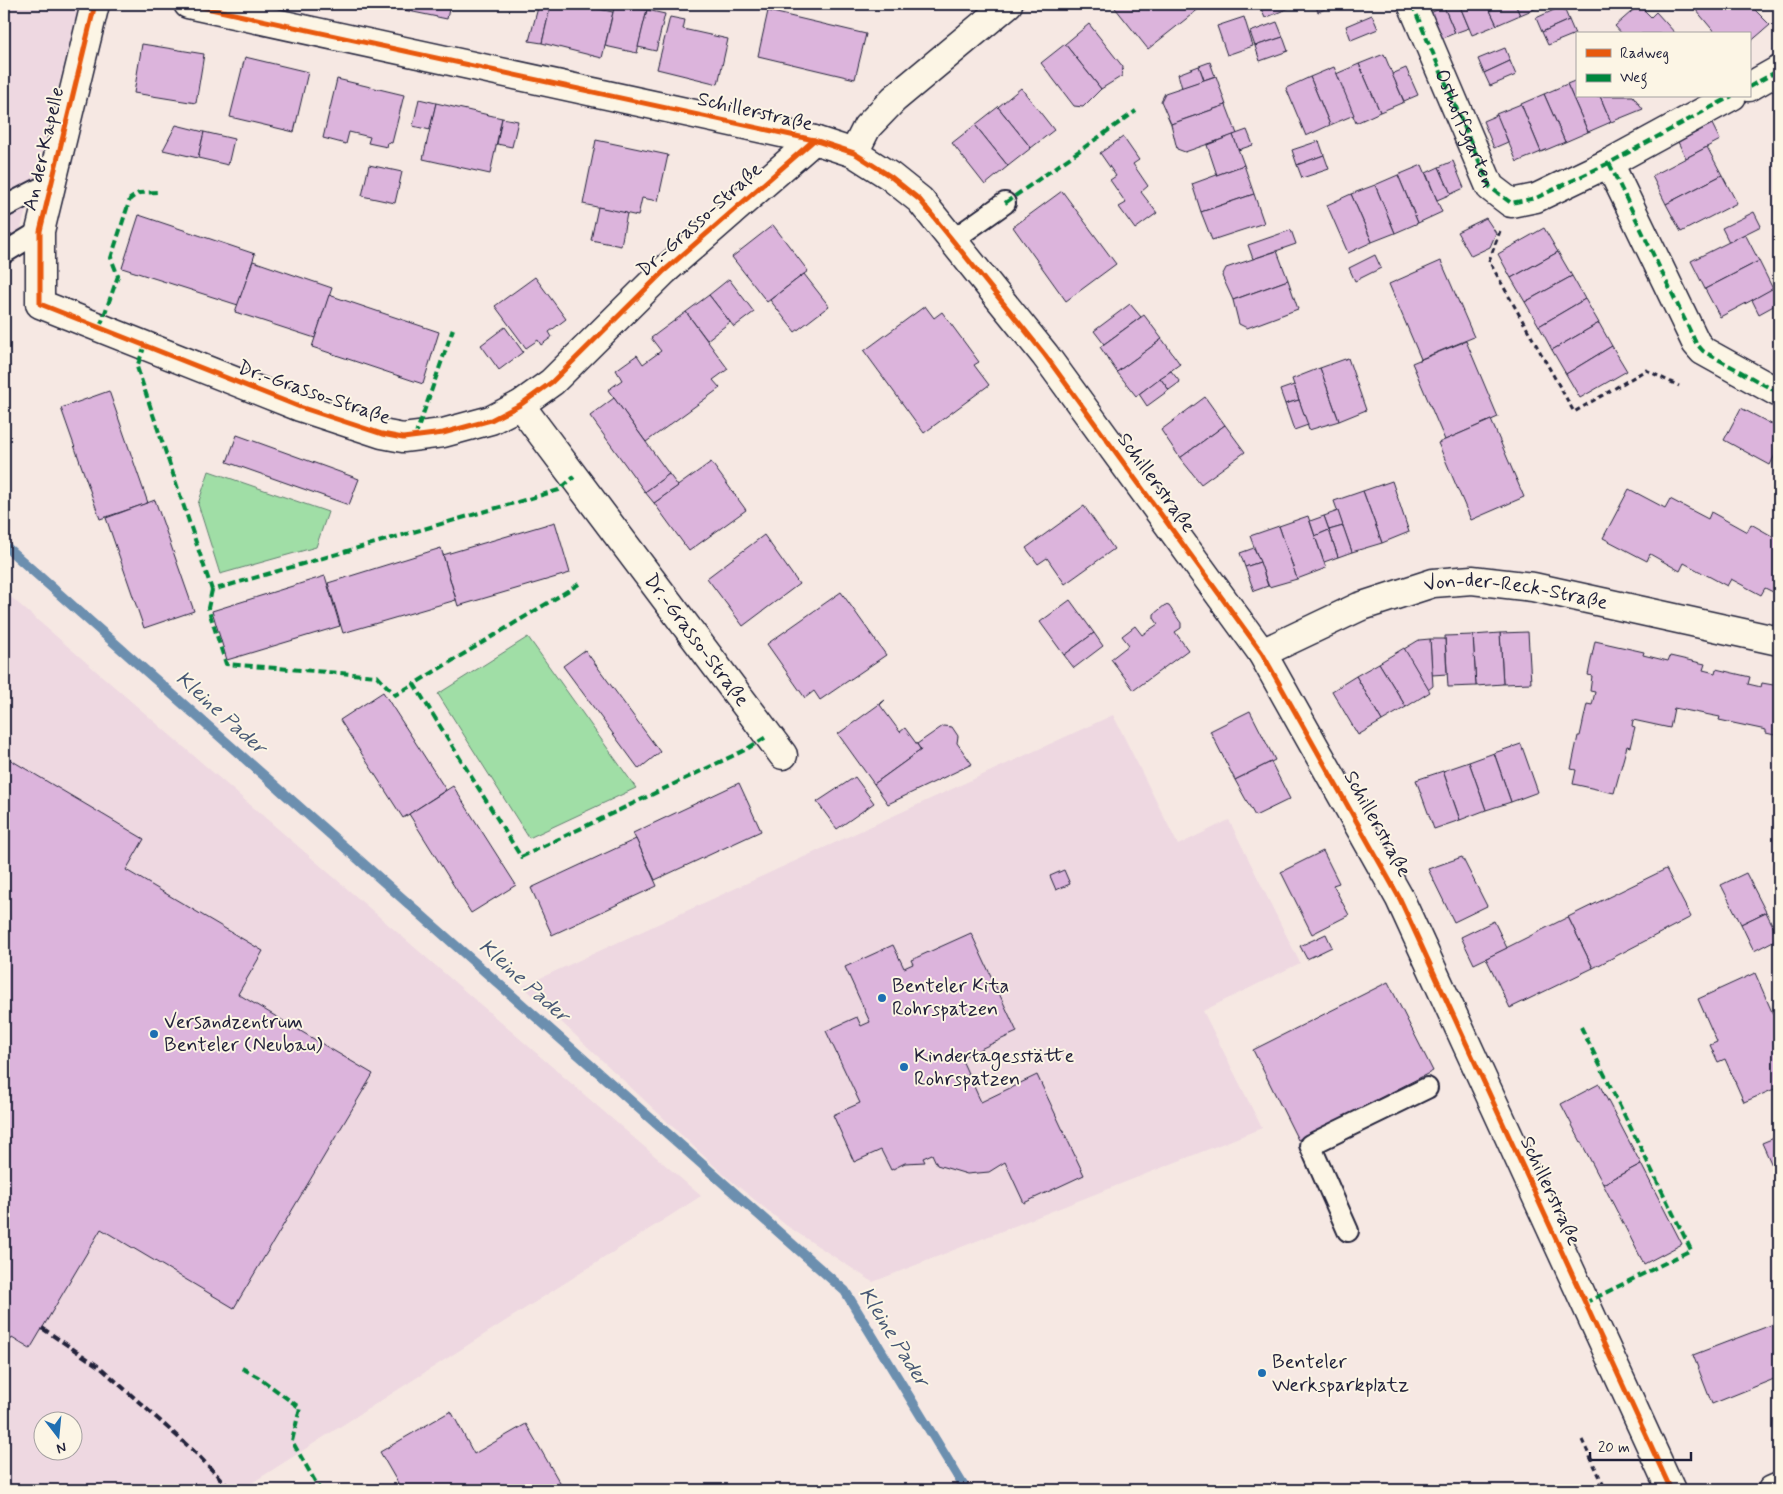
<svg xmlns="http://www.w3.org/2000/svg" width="1783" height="1494" font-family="Mynerve,sans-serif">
<rect width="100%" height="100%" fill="#f6e8e3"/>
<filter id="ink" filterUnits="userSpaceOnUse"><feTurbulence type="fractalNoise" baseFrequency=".02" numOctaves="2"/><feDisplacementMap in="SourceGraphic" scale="10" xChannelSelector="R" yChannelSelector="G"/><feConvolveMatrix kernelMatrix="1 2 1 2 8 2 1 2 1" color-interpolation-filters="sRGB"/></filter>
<g filter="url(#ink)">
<!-- built -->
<g fill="#eed8e1" fill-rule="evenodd">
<polygon points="4,4 80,4 20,232 4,242"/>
<path d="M 4,591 L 701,1196 L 241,1490 L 4,1490 ZM 42,1422 L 72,1422 L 72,1452 L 42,1452 Z"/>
<polygon points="1113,715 1178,845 1229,820 1300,963 1203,1011 1262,1128 873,1282 787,1226 724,1175 523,986"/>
</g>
<!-- green -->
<g fill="#a0dea6" stroke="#618070">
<polygon points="209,471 328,512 316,547 220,574 198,504"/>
<polygon points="528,637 636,788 529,838 438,694"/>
</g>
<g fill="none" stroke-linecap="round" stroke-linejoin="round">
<!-- stream -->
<polyline stroke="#6c8faf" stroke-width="10" points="4,545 845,1291 966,1490"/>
</g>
<!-- building -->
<g fill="#dcb4dc" stroke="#22223b">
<polygon points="375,4 450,4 447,19"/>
<polygon points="539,4 551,4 542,43 529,41"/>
<polygon points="551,4 595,4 594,8 613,12 602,58 542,43"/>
<polygon points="615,4 647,10 637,53 605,46"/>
<polygon points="1112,4 1205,4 1148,49"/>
<polygon points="1259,4 1288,4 1289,8 1265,18"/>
<polygon points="1315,4 1337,4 1318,12"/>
<polygon points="1451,4 1459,4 1469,28 1455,33 1444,7"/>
<polygon points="1459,4 1487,4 1497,25 1472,35"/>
<polygon points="1487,4 1515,4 1520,15 1497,25"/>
<polygon points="1515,4 1544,4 1544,5 1520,15"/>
<polygon points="1691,4 1760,4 1754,9 1770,25 1749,43 1749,34 1716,34"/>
<polygon points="1639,5 1651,17 1656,12 1676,34 1622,34 1615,26"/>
<polygon points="1563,6 1569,20 1542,32 1536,18"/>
<polygon points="1444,7 1455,33 1441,39 1430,13"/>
<polygon points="647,10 665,14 656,51 638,47"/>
<polygon points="768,11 866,34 855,79 758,56"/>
<polygon points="1372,15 1378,29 1351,40 1346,26"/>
<polygon points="670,17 685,20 683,29 728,39 718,84 657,69"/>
<polygon points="1244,17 1253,46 1227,55 1217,26"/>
<polygon points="1569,20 1575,34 1548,45 1542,32"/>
<polygon points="1277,22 1283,37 1255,46 1250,32"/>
<polygon points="1089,24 1123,67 1122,76 1101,89 1065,44"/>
<polygon points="1283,37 1288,51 1260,61 1255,46"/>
<polygon points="142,44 204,54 196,103 134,93"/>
<polygon points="1065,44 1101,89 1083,107 1074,106 1041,63"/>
<polygon points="1505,48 1510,61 1484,73 1478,59"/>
<polygon points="1384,54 1404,102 1380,112 1359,64"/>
<polygon points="245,57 308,72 294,132 230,117"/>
<polygon points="1510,61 1516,75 1490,86 1484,73"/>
<polygon points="1210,62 1215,76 1204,80 1199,66"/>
<polygon points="1359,64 1380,112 1356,123 1336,74"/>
<polygon points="1199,66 1204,80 1182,88 1178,74"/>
<polygon points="1334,67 1354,115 1330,125 1310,77"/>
<polygon points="1406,68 1418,95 1404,101 1392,74"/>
<polygon points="1216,76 1226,105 1171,124 1161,101 1165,93"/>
<polygon points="1310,77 1330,125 1306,136 1286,88"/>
<polygon points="337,79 404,95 392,143 388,142 387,147 368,143 370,137 349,132 346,144 323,138"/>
<polygon points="1577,80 1577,96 1600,96 1611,122 1588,132 1567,84"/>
<polygon points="1567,84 1588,132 1565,142 1544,94"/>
<polygon points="1021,88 1054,130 1031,148 998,107"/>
<polygon points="1544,94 1565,142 1541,152 1521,104"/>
<polygon points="1600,96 1633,96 1643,109 1611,122"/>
<polygon points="419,99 436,103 430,130 413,126"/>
<polygon points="436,103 502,118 490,174 423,159"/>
<polygon points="1521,104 1541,152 1517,162 1496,114"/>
<polygon points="1226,105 1237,134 1185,152 1177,149 1171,124"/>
<polygon points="998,107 1031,148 1008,166 975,125"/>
<polygon points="1497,115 1508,142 1494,148 1483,121"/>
<polygon points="502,118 518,121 512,147 497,144"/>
<polygon points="1712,124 1720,140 1686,158 1678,142"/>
<polygon points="176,125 204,132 198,158 163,150"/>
<polygon points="975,125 1008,166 985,185 952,143"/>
<polygon points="1247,130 1253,145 1238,150 1233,135"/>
<polygon points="204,132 234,139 228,165 198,158"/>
<polygon points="1233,135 1244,165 1217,175 1207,145"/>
<polygon points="1123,137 1139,160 1133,164 1148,186 1141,192 1157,213 1135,229 1119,207 1126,203 1110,180 1116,176 1100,153"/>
<polygon points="596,140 668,155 658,201 642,198 638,216 583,204"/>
<polygon points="1319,141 1324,155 1297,165 1292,150"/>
<polygon points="1707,147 1722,175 1666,204 1652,176"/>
<polygon points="1324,155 1329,169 1302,178 1297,165"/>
<polygon points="1453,161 1464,188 1451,194 1439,167"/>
<polygon points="369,165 402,172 395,203 362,196"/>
<polygon points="1244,165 1254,194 1201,212 1192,184"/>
<polygon points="1422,165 1442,212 1418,223 1398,175"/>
<polygon points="1439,167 1451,194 1437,200 1426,173"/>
<polygon points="1398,175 1418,223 1395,233 1375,185"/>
<polygon points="1722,175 1737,203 1681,232 1666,204"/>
<polygon points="1375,185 1395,233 1372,242 1351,194"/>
<polygon points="1062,191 1116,264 1066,301 1013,227"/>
<polygon points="1254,194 1264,223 1212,240 1201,212"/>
<polygon points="1351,194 1372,242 1348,253 1327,205"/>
<polygon points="598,207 627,213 621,246 591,240"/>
<polygon points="1754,212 1761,226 1729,242 1722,228"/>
<polygon points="139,215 255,254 238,305 122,268"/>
<polygon points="1486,218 1496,233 1490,247 1471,256 1457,232"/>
<polygon points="773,225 808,271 767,302 732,257"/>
<polygon points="1544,228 1558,252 1511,278 1498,254"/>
<polygon points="1291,230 1296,244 1253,259 1248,245"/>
<polygon points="1745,234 1759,261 1705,289 1691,261"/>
<polygon points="1277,251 1288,280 1233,300 1222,276 1226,268"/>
<polygon points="1558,252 1572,276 1525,302 1511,278"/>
<polygon points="1375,255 1381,268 1355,281 1349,268"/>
<polygon points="253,261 332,288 315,338 235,312"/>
<polygon points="1441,261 1474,337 1421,359 1389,284"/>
<polygon points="1759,261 1773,289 1720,317 1705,289"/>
<polygon points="804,274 829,306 795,332 770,300"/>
<polygon points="1572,276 1585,299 1539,326 1525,302"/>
<polygon points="535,277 566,319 549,332 552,337 541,345 538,340 526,348 495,306"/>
<polygon points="729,279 754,312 734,327 709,295"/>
<polygon points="1288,280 1298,309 1247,328 1239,324 1233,300"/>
<polygon points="1779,285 1779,303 1759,314 1752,300"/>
<polygon points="329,295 439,332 423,384 312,347"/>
<polygon points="709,295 730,322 707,340 686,312"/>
<polygon points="1585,299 1599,323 1552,350 1539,326"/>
<polygon points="1130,304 1141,317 1104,344 1094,331"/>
<polygon points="925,306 934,318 942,312 979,362 974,365 989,385 924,433 864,351"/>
<polygon points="686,312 728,369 713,380 720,388 646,442 608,390 622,380 616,370 637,355 643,364 661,351 651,338"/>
<polygon points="1144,315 1162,339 1117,372 1100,347"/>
<polygon points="1599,323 1612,346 1566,374 1552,350"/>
<polygon points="505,327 523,352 499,370 481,345"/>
<polygon points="1162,339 1180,364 1136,396 1117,372"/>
<polygon points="1466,341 1498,417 1445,440 1412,363"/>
<polygon points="1612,346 1627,371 1580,398 1566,374"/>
<polygon points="1348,358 1366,410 1339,421 1320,368"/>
<polygon points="1320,368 1339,421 1309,430 1292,379"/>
<polygon points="1171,371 1180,382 1169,390 1160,378"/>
<polygon points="1160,378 1169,390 1147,406 1139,394"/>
<polygon points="1294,385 1299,400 1285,404 1280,390"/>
<polygon points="109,391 148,503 100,519 61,408"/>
<polygon points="1205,397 1225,425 1180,458 1161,430"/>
<polygon points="614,398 669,474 645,492 590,416"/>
<polygon points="1299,400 1308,425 1294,430 1285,404"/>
<polygon points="1741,408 1779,428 1779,447 1770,465 1724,440"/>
<polygon points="1491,420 1524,497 1471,520 1438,443"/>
<polygon points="1225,425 1245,452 1201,484 1180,458"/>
<polygon points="237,435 359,479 349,505 227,462"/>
<polygon points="711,462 746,510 689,551 654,503"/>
<polygon points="669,474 678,486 654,503 645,492"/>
<polygon points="1392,481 1409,532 1382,543 1363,491"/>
<polygon points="1629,489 1665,508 1670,499 1708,519 1711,512 1747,532 1751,524 1779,540 1779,595 1765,588 1761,595 1731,579 1727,586 1684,563 1680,571 1650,554 1647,561 1603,538"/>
<polygon points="1363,491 1382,543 1352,552 1334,501"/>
<polygon points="155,500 194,611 144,628 106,518"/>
<polygon points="1084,506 1114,549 1065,584 1047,558 1038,564 1026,548"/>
<polygon points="1338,511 1343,526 1329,530 1324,516"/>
<polygon points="1308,516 1326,568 1297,579 1279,526"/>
<polygon points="1324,516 1329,530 1315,536 1310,521"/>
<polygon points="555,522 570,573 458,606 443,555"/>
<polygon points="1279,526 1297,579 1269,587 1250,536"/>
<polygon points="1343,526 1352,552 1338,557 1329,530"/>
<polygon points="1329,530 1338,557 1324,562 1315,536"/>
<polygon points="764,535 799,584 743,626 707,578"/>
<polygon points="441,548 456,600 343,633 328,583"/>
<polygon points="1254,548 1260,562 1245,567 1240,553"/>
<polygon points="1260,562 1268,586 1254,591 1245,567"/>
<polygon points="325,576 340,626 227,660 212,611"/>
<polygon points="841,592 886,655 820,700 814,691 805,698 767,644"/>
<polygon points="1070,600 1094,633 1064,655 1040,622"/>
<polygon points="1165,605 1169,606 1181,623 1181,628 1175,632 1188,650 1134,690 1111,659 1129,645 1122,636 1135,626 1142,635 1158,624 1154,618 1154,614"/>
<polygon points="1528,632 1531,683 1503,684 1500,633"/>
<polygon points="1094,633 1103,646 1074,668 1064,655"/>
<polygon points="1500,633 1503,684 1476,686 1473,635"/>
<polygon points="1473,635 1476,686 1448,687 1445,636"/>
<polygon points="1430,639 1445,639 1447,674 1432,675"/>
<polygon points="1430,639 1433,686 1428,690 1404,649 1419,640"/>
<polygon points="1595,641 1644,652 1643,655 1668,661 1670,656 1705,664 1703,670 1715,673 1716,669 1750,677 1748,684 1761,687 1762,683 1779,686 1779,736 1766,733 1766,730 1719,720 1720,717 1674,708 1670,728 1633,720 1632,726 1635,727 1630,747 1627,746 1614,793 1573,784 1576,770 1571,769 1578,736 1580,736 1587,704 1592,705 1595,692 1590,691 1592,676 1588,675"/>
<polygon points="1404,648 1430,692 1406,707 1379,663"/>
<polygon points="585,650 660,752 639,769 563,666"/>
<polygon points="1379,663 1406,707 1382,721 1356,676"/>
<polygon points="1356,676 1382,721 1358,735 1332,691"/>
<polygon points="383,692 446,790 403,818 340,720"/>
<polygon points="885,700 880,705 900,732 905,728 921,750 874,784 838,734"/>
<polygon points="1250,711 1275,760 1235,780 1210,731"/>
<polygon points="943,726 952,727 958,736 957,743 972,764 888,804 874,784 921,750 917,744"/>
<polygon points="1521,744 1538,792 1511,802 1494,753"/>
<polygon points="1494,753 1511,802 1486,810 1469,762"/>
<polygon points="4,756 144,839 126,870 263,951 238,994 373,1074 234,1308 101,1229 30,1349 12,1338 4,1351"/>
<polygon points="1271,762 1290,799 1255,816 1235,780"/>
<polygon points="1469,762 1486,810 1460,820 1443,771"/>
<polygon points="1443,771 1460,820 1434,829 1416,780"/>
<polygon points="855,777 874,803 837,829 817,802"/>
<polygon points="739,783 761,831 655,880 633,833"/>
<polygon points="453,786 516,885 471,913 409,814"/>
<polygon points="636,839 657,886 552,935 531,888"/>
<polygon points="1323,851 1339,883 1333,885 1349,915 1312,934 1281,872"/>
<polygon points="1462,857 1487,906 1454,922 1428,869"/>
<polygon points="1666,869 1691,917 1593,968 1568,917"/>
<polygon points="1064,870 1070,884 1056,890 1050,876"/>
<polygon points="1746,873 1766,912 1741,924 1721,885"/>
<polygon points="1766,912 1779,938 1754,951 1741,924"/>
<polygon points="1568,917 1593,968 1510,1008 1486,958"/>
<polygon points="1494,921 1507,948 1474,964 1461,937"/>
<polygon points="971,933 1017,1032 961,1058 981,1102 1037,1075 1084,1175 1024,1203 1005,1162 989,1172 967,1174 937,1165 932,1154 923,1158 925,1162 905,1163 891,1170 881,1150 854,1162 833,1115 860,1103 826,1031 857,1017 861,1026 870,1022 845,967 893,945 904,968 913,964 911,960"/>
<polygon points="1326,934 1332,947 1307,959 1300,946"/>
<polygon points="1755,973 1779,1028 1779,1087 1744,1102 1725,1059 1718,1062 1710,1045 1717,1042 1698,999"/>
<polygon points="1388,982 1433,1071 1298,1140 1253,1050"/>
<polygon points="1599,1084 1641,1164 1603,1184 1561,1104"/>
<polygon points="1779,1136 1779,1181 1762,1143"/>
<polygon points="1641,1164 1682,1244 1644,1264 1603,1184"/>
<polygon points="1779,1322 1779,1377 1712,1404 1693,1355"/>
<polygon points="451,1411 474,1454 526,1424 564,1490 402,1490 380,1452"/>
</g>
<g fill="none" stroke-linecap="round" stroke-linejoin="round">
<!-- lane casing -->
<g stroke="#22223b" stroke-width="24">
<g id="lane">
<polyline points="4,207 51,183"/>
<polyline points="954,239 1005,203"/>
<polyline points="4,253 40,231"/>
<polyline points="1348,1231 1310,1145 1427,1088"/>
</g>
</g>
<!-- street casing -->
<g stroke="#22223b" stroke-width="31">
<g id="street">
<polyline points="95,4 40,231 40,304 300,407 382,434 403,438 443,433 491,420 520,405 552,382 664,271 814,140"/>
<polyline points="188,4 814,140 854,153 890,176 920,200 1045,355 1262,653 1400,899 1671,1490"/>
<path id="s1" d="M 1412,4 L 1490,187 L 1511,203 L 1536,198 L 1609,163 L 1732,96"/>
<polyline points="1749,87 1779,70"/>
<polyline points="854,153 867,127 894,99 1008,4"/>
<polyline points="1609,163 1696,343 1703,351 1779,393"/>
<path id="s2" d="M 520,405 L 783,755"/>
<path id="s3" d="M 1262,653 L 1359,607 L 1433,583 L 1472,580 L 1533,587 L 1779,641"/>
</g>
</g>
<!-- secondary casing -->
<g stroke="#22223b" stroke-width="31">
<polyline id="secondary" points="1772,1490 1779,1487"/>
</g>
<!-- path -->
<g stroke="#22223b" stroke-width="3" stroke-dasharray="5 4" stroke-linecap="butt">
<polyline points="1500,231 1489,261 1574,412 1646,370 1679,386"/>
<polyline points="1582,1440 1606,1490"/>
</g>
<!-- lane -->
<use href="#lane" stroke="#fcf5e5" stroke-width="20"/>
<!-- street -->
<use href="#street" stroke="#fcf5e5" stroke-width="28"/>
<!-- secondary -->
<use href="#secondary" stroke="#fcf5e5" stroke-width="28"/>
<!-- rail -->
<polyline stroke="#22223b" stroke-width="4" stroke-dasharray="8 4" stroke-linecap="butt" points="42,1328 101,1368 197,1454 231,1490"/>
<!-- quiet -->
<g stroke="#00873e" stroke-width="4" stroke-dasharray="8 4" stroke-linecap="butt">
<polyline points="1412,4 1490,187 1511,203 1536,198 1609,163 1732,96"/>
<polyline points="1749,87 1779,70"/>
<polyline points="1609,163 1696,343 1703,351 1779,393"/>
<polyline points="1005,203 1136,111"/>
<polyline points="100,327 118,276 111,258 130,199 139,193 158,192"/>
<polyline points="145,345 137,367 212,590 559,490 574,477"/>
<polyline points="415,437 453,329"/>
<polyline points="579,584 414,684 521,857 745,750 768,736"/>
<polyline points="212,590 208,608 226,664 377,676 395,695 414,684"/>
<polyline points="1581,1027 1691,1250 1585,1303"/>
<polyline points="242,1368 258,1377 300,1408 292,1441 320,1490"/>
</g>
<!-- cycleway casing -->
<g stroke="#fcf5e5" stroke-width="8">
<g id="cycleway">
<polyline points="95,4 40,231 40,304 300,407 382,434 403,438 443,433 491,420 520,405 552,382 664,271 814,140"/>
<polyline points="188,4 814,140 854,153 890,176 920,200 1045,355 1262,653 1400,899 1671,1490"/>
</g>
</g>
<!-- cycleway -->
<use href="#cycleway" stroke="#e8590c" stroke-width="5"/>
</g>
</g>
<!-- markers -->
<g fill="#1f6fb2" stroke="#fcf5e5" stroke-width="2">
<circle cx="882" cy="998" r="5"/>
<circle cx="154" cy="1034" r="5"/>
<circle cx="904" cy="1067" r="5"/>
<circle cx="1262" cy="1373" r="5"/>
</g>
<g text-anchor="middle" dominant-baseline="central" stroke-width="4" stroke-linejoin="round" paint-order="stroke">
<!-- street labels -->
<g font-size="20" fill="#22223b" stroke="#fcf5e5">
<text transform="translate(755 112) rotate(13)">Schillerstraße</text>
<text stroke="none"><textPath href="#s1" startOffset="135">Osthoffsgarten</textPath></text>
<text transform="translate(44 149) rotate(-77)">An der Kapelle</text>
<text transform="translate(700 220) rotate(-42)">Dr.-Grasso-Straße</text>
<text transform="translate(314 393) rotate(19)">Dr.-Grasso-Straße</text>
<text transform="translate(1156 483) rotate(54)">Schillerstraße</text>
<text stroke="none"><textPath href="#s3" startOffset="269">Von-der-Reck-Straße</textPath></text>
<text stroke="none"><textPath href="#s2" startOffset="294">Dr.-Grasso-Straße</textPath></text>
<text transform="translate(1377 824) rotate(61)">Schillerstraße</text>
<text transform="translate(1550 1191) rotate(65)">Schillerstraße</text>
</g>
<!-- poi labels -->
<g font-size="20" fill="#22223b" stroke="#fcf5e5" text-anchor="start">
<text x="892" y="986">Benteler Kita<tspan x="892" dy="23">Rohrspatzen</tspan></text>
<text x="164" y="1022">Versandzentrum<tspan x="164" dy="23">Benteler (Neubau)</tspan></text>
<text x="914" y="1056">Kindertagesstätte<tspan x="914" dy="23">Rohrspatzen</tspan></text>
<text x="1272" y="1362">Benteler<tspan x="1272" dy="23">Werksparkplatz</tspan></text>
</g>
<!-- water labels -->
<g font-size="21" font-style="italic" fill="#475875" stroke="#fcf5e5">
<text transform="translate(221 713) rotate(42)">Kleine Pader</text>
<text transform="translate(524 981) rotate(42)">Kleine Pader</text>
<text transform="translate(894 1337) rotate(58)">Kleine Pader</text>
</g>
</g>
<!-- margin -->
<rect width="1783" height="1494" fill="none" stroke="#fcf5e5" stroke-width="20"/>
<rect x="10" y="10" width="1763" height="1474" fill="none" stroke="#22223b" stroke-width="2" filter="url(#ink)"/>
<!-- legend -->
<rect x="1576" y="32" width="175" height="65" fill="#fcf5e5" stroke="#a5a1a1"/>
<rect x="1586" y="49" width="25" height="8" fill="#e8590c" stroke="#a5a1a1"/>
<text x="1620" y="58" font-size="15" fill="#22223b">Radweg</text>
<rect x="1586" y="74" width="25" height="8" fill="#00873e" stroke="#a5a1a1"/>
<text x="1620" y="82" font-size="15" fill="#22223b">Weg</text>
<!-- north arrow -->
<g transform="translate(58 1436) rotate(164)"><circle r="24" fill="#fcf5e5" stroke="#a5a1a1"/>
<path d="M0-4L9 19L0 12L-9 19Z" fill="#1f6fb2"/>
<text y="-8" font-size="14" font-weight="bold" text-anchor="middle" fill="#22223b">N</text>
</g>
<!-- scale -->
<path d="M1590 1452v8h101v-8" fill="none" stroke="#22223b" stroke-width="2.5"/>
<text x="1598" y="1452" font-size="15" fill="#22223b" stroke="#fcf5e5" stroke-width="4" paint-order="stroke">20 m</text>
</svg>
